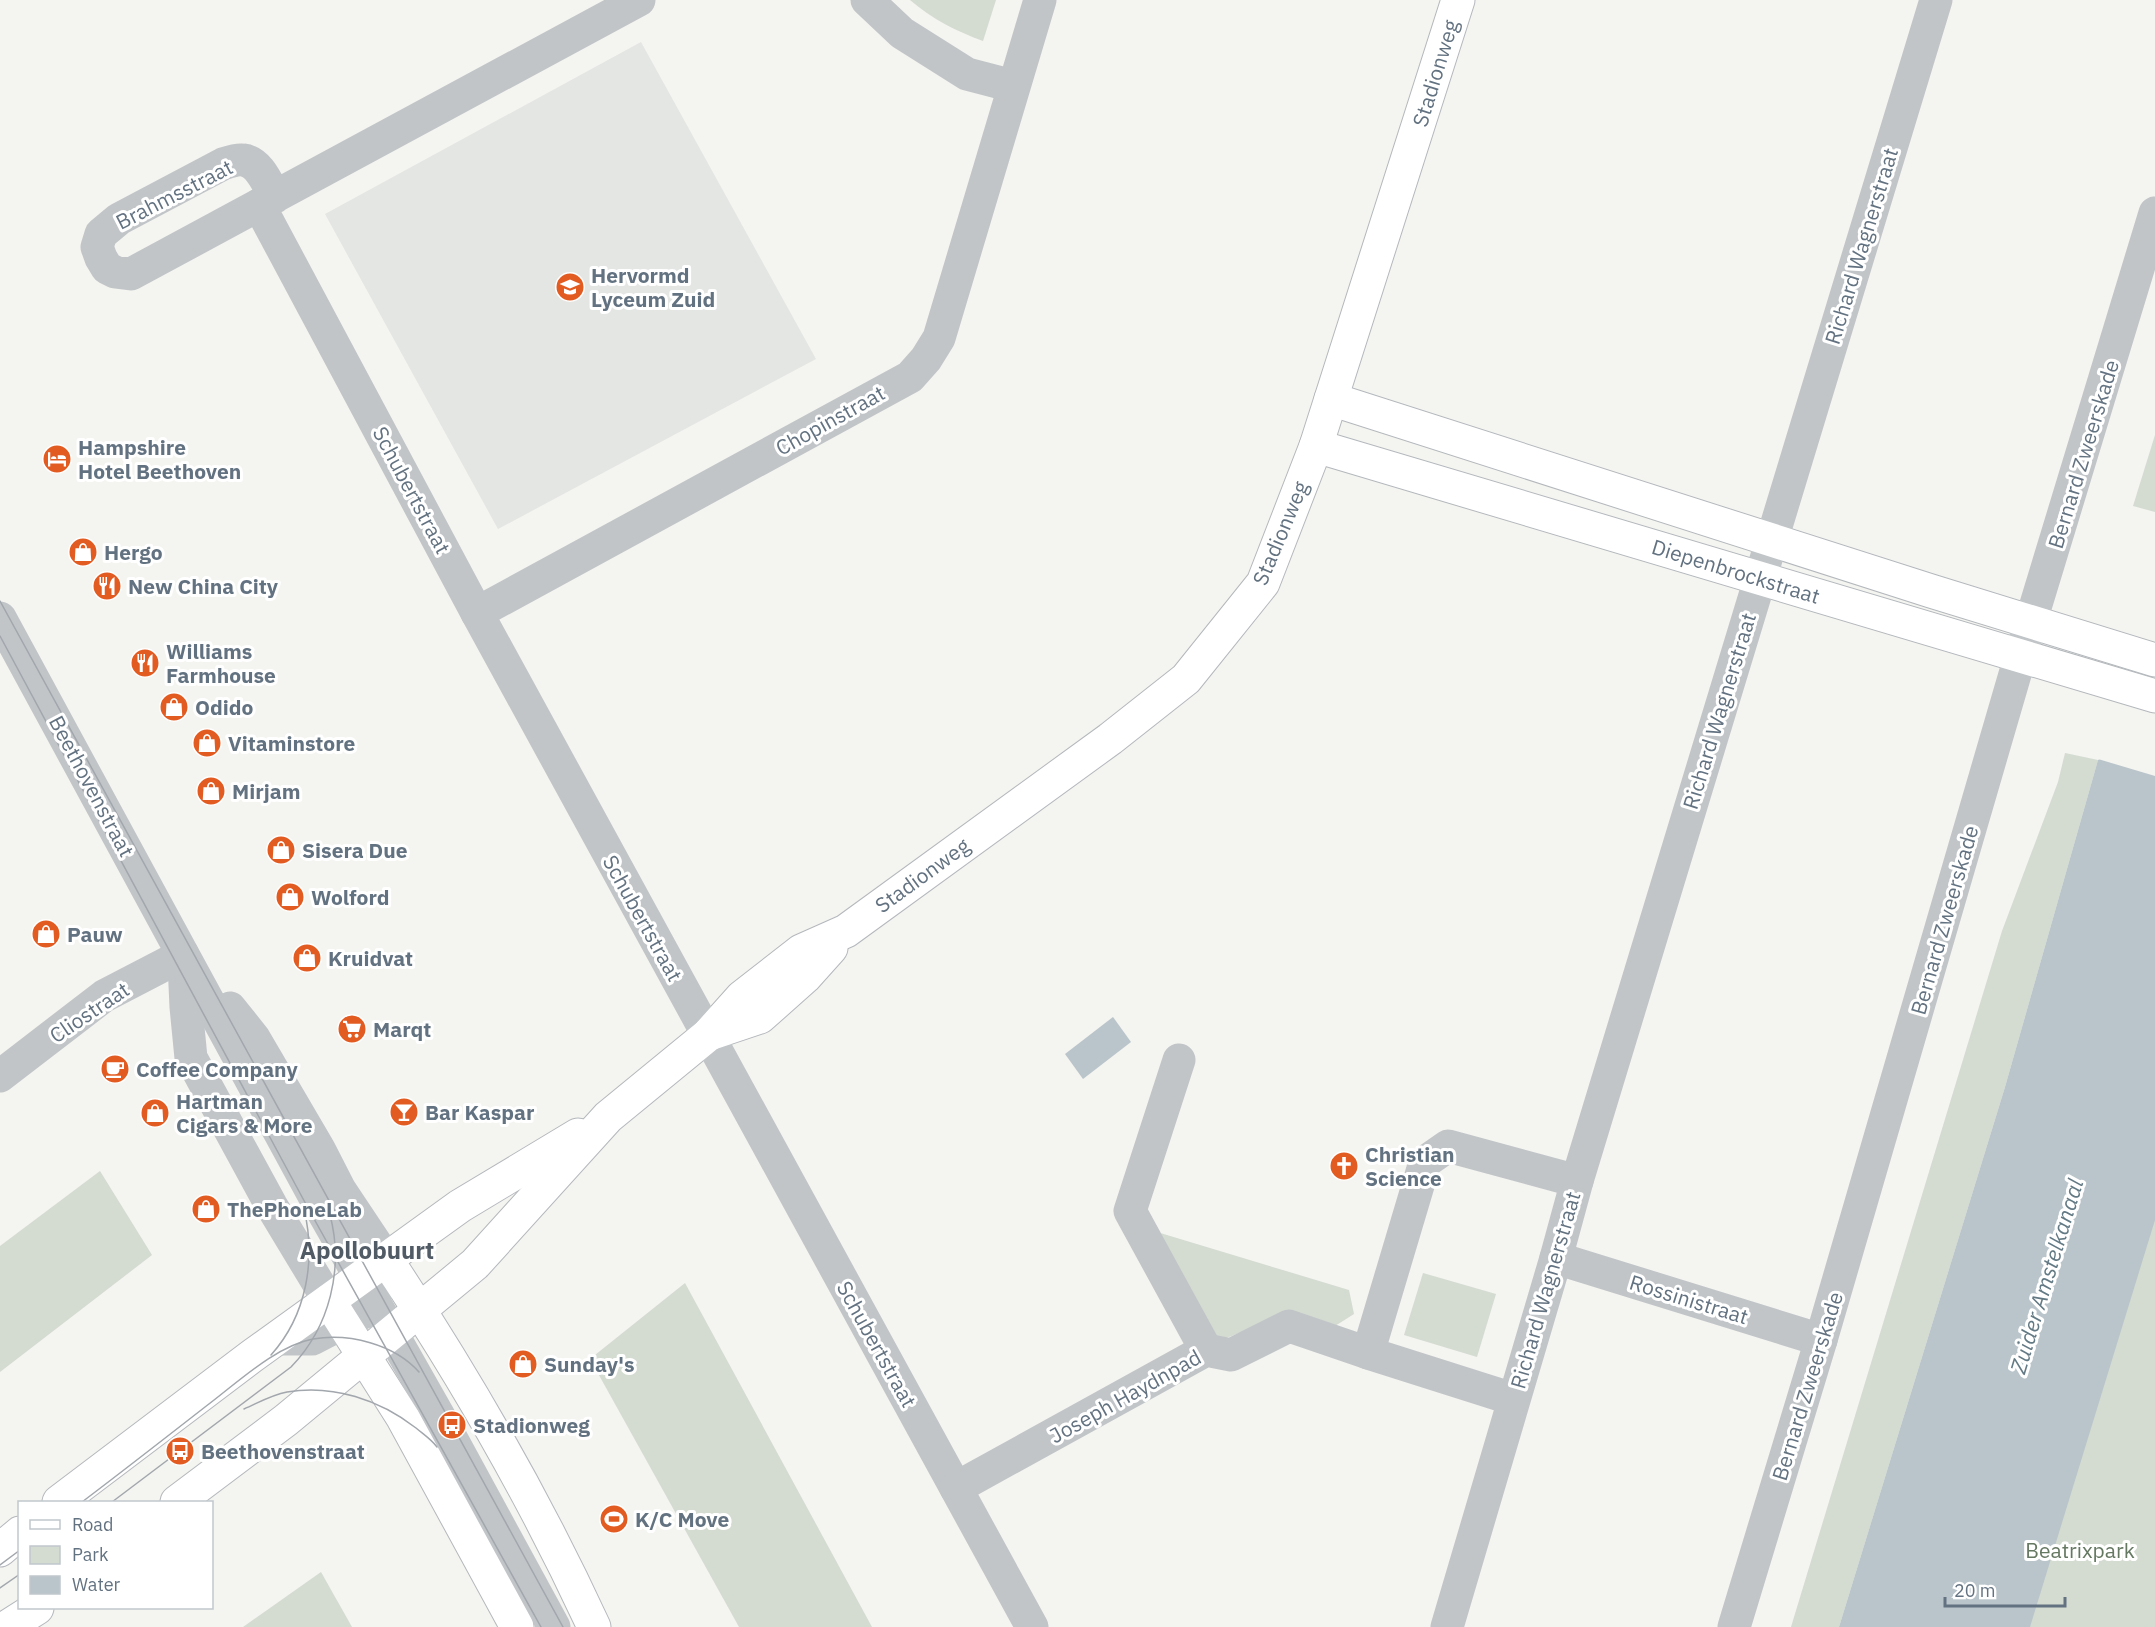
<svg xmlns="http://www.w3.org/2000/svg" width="2155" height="1627" font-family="'IBM Plex Sans',sans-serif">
<rect width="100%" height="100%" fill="#f4f4f0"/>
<!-- built -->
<polygon fill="#e4e6e4" points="641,42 816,359 498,529 325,214"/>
<!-- green -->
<g fill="#d4dbd1">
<path d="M 910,0 L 996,0 L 983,41 C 956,31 932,19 910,0 Z"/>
<polygon points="2155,435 2155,512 2133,506"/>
<polygon points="2065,753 2098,760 2005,1087 1839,1627 1791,1627 2002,931 2058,782"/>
<polygon points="2155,1094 2155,1627 1976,1627"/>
<polygon points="100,1171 152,1255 0,1372 0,1246"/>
<polygon points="1147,1229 1349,1290 1354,1314 1335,1326 1285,1315 1224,1339 1207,1333"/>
<polygon points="1423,1273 1496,1294 1477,1357 1404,1335"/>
<polygon points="685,1283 872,1627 739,1627 590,1359"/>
<polygon points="321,1572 352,1627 243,1627"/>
</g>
<!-- water -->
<g fill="#bac5cb">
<polygon points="2155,573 2155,1220 2030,1627 1839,1627 2005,1087 2098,760 2102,758 2155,583"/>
<polygon points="1113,1017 1131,1042 1083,1079 1065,1054"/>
</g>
<!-- pier -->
<polygon fill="#f4f4f0" points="2153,579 2155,580 2155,776 2098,759"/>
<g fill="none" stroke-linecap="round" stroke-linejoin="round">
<!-- major casing -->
<g stroke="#b4b8bc" stroke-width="35">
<g id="major">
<polyline points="1331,399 1931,591 2155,660"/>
<polyline points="1316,446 2155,696"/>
<polyline points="709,1034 760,1017 805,977 831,948"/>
<path d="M 386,1259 C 464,1376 535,1499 594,1627"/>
<polyline points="329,1301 403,1418 517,1627"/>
<polyline points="59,1502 252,1356 460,1206 578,1135"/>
<polyline points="177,1502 286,1420 475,1264 608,1117 708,1035 742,997 801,951 846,931 1110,739 1186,679 1263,583 1316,446 1458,0"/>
<polyline points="0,1550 20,1533"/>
<polyline points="7,1627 37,1608"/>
</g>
</g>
<!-- minor -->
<g stroke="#c1c5c8" stroke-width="33">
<polyline points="867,0 902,33 967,74 1013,86"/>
<path d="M 275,197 C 268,185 260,162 243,160 C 237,159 229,162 223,164 L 119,219 L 101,234 L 97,247 L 101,258 L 107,268 L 115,272 L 131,274 L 639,0"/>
<polyline points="259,205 477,613 1032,1627"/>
<polyline points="477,613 910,377 926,359 939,338 1040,0"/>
<polyline points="0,618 318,1203 445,1427 554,1627"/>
<polyline points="184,963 186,1007 191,1058 271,1205 329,1301"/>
<polyline points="230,1008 254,1038 319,1149 340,1190 386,1259 381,1286"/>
<polyline points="1179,1060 1130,1211 1206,1350"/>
<polyline points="0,1076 104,996 183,955"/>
<polyline points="1556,1258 1821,1340"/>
<polyline points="277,1339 312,1339 368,1310"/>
<polyline points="1513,1399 1368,1353 1425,1162 1448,1146 1577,1181"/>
<polyline points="956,1488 1206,1350 1231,1355 1289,1326 1368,1353"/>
<polyline points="1447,1627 1556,1258 1577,1181 1936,0"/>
<polyline points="1734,1627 1821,1340 2020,657 2155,213"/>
</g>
<!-- major -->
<use href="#major" stroke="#fff" stroke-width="33"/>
<!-- tram -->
<g stroke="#a2a7ad" stroke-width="1.5">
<path d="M 0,601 C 187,943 375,1285 563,1627"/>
<polyline points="0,636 308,1208 541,1627"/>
<path d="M 271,1355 C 307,1315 316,1259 304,1209"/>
<path d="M 244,1409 C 258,1403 271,1395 287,1392 C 333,1384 380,1400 416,1428 C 423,1434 431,1439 437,1447"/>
<path d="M 82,1502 C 123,1471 164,1439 205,1407 C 236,1384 275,1346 313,1339 C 349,1333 394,1344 419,1372"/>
<path d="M 112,1502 L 291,1367 C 330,1327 344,1268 330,1215"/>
<polyline points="0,1565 20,1550"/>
<polyline points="0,1588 20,1574"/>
</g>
</g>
<!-- icons -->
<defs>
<g id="school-disc" transform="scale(1.5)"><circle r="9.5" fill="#e25c22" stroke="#fff"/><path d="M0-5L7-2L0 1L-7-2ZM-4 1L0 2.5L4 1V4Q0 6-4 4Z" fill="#fff"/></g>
<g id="hotel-disc" transform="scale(1.5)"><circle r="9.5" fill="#e25c22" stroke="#fff"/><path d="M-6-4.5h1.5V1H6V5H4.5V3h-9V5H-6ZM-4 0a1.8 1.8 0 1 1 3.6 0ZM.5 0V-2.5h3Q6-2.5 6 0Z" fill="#fff"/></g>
<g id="shop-disc" transform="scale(1.5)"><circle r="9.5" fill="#e25c22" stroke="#fff"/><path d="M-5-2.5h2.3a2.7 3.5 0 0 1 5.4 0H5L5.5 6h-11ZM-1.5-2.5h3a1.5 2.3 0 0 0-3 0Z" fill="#fff"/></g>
<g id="restaurant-disc" transform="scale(1.5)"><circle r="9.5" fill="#e25c22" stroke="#fff"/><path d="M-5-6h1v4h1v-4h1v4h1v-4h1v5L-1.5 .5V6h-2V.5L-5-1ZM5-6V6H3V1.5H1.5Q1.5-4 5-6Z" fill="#fff"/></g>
<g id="supermarket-disc" transform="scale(1.5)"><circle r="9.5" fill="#e25c22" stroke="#fff"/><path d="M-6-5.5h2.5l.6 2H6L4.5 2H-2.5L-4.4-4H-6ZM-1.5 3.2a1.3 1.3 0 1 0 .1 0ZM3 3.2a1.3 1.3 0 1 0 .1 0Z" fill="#fff"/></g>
<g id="cafe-disc" transform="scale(1.5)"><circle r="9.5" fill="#e25c22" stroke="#fff"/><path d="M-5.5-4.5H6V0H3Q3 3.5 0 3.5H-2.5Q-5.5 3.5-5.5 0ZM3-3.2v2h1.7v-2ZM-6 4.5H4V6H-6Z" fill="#fff"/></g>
<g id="bar-disc" transform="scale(1.5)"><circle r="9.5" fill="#e25c22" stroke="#fff"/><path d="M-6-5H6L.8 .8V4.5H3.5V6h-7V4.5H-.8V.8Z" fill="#fff"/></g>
<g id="church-disc" transform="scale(1.5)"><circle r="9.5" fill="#e25c22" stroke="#fff"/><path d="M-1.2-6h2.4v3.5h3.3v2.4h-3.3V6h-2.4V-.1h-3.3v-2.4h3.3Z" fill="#fff"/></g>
<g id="bus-disc" transform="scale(1.5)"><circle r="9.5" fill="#e25c22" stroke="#fff"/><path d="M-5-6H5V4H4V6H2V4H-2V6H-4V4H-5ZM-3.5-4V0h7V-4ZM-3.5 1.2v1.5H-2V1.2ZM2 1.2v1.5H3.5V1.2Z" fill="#fff"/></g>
<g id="stadium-disc" transform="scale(1.5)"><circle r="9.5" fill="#e25c22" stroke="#fff"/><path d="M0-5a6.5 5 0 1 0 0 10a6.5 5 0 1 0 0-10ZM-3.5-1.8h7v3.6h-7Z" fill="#fff"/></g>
</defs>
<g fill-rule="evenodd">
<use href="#school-disc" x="570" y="287"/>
<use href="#hotel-disc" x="57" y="459"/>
<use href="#shop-disc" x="83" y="552"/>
<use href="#restaurant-disc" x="107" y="586"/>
<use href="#restaurant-disc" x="145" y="663"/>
<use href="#shop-disc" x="174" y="707"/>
<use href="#shop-disc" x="207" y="743"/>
<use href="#shop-disc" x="211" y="791"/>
<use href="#shop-disc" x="281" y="850"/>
<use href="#shop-disc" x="290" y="897"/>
<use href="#shop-disc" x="46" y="934"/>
<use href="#shop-disc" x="307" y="958"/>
<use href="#supermarket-disc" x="352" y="1029"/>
<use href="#cafe-disc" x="115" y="1069"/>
<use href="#bar-disc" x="404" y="1112"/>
<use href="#shop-disc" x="155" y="1113"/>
<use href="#church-disc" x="1344" y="1166"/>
<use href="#shop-disc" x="206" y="1209"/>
<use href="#shop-disc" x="523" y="1364"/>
<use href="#bus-disc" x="452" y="1425"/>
<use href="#bus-disc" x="180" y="1451"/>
<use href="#stadium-disc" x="614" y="1519"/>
</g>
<g text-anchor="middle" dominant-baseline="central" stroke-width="6" stroke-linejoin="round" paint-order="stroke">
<!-- street labels -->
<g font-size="21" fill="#637281" stroke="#fff">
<text transform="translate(1435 73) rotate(-73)">Stadionweg</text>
<text transform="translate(174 194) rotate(-27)">Brahmsstraat</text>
<text transform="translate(1861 246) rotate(-73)">Richard Wagnerstraat</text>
<text transform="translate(830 420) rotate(-29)">Chopinstraat</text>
<text transform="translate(2083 454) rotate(-73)">Bernard Zweerskade</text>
<text transform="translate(412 490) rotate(62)">Schubertstraat</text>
<text transform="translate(1280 533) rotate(-67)">Stadionweg</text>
<text transform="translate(1736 571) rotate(17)">Diepenbrockstraat</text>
<text transform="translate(1719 711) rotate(-73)">Richard Wagnerstraat</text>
<text transform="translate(92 786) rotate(62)">Beethovenstraat</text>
<text transform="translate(922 875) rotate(-36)">Stadionweg</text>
<text transform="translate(643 918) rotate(61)">Schubertstraat</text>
<text transform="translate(1944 920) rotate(-74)">Bernard Zweerskade</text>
<text transform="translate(89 1012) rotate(-34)">Cliostraat</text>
<text transform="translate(1545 1290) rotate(-74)">Richard Wagnerstraat</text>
<text transform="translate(1689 1299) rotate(17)">Rossinistraat</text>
<text transform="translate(877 1344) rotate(61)">Schubertstraat</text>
<text transform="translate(1807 1386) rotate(-73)">Bernard Zweerskade</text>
<text transform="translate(1125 1396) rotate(-29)">Joseph Haydnpad</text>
</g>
<!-- poi labels -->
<g font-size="21" font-weight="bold" fill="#637281" stroke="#fff" text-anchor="start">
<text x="591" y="275">Hervormd<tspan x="591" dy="24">Lyceum Zuid</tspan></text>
<text x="78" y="447">Hampshire<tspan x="78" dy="24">Hotel Beethoven</tspan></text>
<text x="104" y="552">Hergo</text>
<text x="128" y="586">New China City</text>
<text x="166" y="651">Williams<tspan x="166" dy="24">Farmhouse</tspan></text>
<text x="195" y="707">Odido</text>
<text x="228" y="743">Vitaminstore</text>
<text x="232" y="791">Mirjam</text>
<text x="302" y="850">Sisera Due</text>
<text x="311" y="897">Wolford</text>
<text x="67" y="934">Pauw</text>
<text x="328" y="958">Kruidvat</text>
<text x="373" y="1029">Marqt</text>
<text x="136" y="1069">Coffee Company</text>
<text x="176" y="1101">Hartman<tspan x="176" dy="24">Cigars &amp; More</tspan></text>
<text x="425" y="1112">Bar Kaspar</text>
<text x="1365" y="1154">Christian<tspan x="1365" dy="24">Science</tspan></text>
<text x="227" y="1209">ThePhoneLab</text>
<text x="544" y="1364">Sunday's</text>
<text x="473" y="1425">Stadionweg</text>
<text x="201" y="1451">Beethovenstraat</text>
<text x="635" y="1519">K/C Move</text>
</g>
<!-- park labels -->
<g font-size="21" fill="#657862" stroke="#fff">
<text x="2080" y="1550">Beatrixpark</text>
</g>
<!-- water labels -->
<g font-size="22" font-style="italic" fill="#637a85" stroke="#fff">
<text transform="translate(2046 1276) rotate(-73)">Zuider Amstelkanaal</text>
</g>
<!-- quarter labels -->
<g font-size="24" font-weight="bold" fill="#515b66" stroke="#fff">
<text x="367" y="1250">Apollobuurt</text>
</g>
</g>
<!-- legend -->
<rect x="18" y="1501" width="195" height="108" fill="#ffffff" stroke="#c1c7cd" stroke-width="1.5"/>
<rect x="30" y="1520" width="30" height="9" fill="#ffffff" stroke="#c1c7cd" stroke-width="1.5"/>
<text x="72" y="1531" font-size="18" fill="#637281">Road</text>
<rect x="30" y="1546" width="30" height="18" fill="#d4dbd1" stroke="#c1c7cd" stroke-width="1.5"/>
<text x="72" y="1561" font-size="18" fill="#637281">Park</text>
<rect x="30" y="1576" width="30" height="18" fill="#bac5cb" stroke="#c1c7cd" stroke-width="1.5"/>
<text x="72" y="1591" font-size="18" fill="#637281">Water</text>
<!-- scale -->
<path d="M1945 1597v9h120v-9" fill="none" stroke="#637281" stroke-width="3"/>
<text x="1954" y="1597" font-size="18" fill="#637281" stroke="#ffffff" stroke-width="4.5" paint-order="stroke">20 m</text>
</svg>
